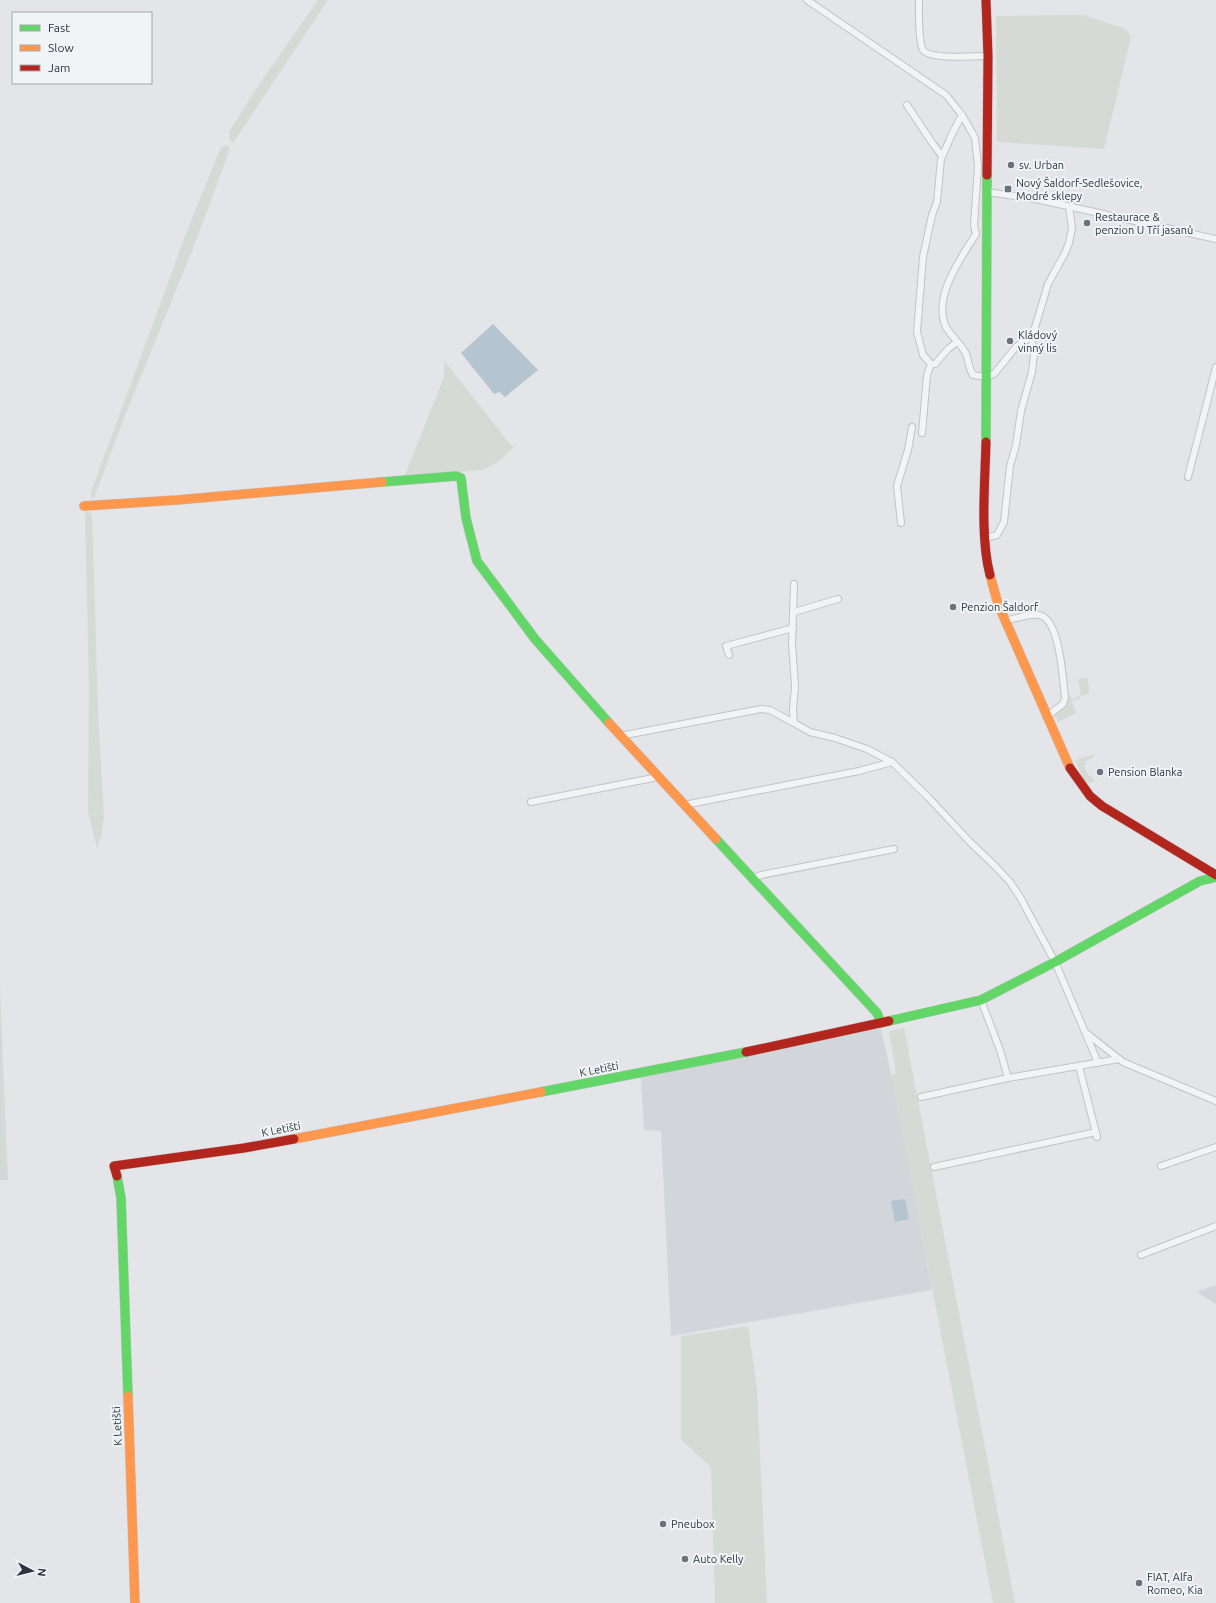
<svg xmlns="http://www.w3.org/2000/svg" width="1216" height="1603" font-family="Ubuntu,sans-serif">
<rect width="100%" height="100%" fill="#e3e5e8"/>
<!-- built -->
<g fill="#d2d5da">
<polygon points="0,1010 8,1180 0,1180"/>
<polygon points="881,1028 900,1116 932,1290 671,1336 661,1131 644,1130 641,1077"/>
<polygon points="1216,1285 1216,1304 1197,1292"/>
</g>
<!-- green -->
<g fill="#d5dbd4">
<polygon points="318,0 328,0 233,143 230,140 229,132 256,89"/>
<polygon points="1083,15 1126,29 1131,37 1104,149 997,142 996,16"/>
<polygon points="227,145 230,149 194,246 126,413 94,498 91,496 91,492 187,231 221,147"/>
<polygon points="444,360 509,443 514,447 498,462 483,470 398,477 405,475 444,377"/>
<polygon points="85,510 92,514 98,709 104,818 101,838 97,848 88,812 89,688"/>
<polygon points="1064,673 1069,693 1068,694 1070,695 1072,699 1081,695 1078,679 1088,678 1089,694 1081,696 1079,699 1072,701 1076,713 1058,722 1053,712 1065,703"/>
<polygon points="1095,754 1093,758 1085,762 1085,765 1084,766 1088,775 1092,777 1095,782 1088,783 1083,779 1075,760"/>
<polygon points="0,980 7,1167 1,1168"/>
<polygon points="904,1028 1015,1603 993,1603 891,1075 896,1074 889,1031"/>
<polygon points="748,1326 757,1388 767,1603 715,1603 711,1467 681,1440 681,1336"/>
</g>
<!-- water -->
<g fill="#b4c4d0">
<polygon points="493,324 538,370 505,397 499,392 494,394 461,353"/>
<polygon points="905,1199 909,1219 895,1222 891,1201"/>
</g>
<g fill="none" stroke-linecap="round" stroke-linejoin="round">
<!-- street casing -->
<g stroke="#c1c3c6" stroke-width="8">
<g id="street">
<path d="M 807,0 L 946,95 L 962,115 L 975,138 L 978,166 L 974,225 L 976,234 C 961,258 932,297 946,327 C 951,336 960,343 965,352 C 969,359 968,368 973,375 L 986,377 L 994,374 L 1016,347 L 1029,338 L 1034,331 L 1048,284 L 1065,253 L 1069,243 L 1072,228 L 1069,206"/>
<path d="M 919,0 C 919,11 918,42 923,50 C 929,60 976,56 988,56"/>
<polyline points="907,105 933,144 942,156"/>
<polyline points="987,192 1036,199 1216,239"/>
<polyline points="957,342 948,349 935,364 931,364 923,355 917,332 923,257 932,215 937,202 941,159 953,132 962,115"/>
<polyline points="922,433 927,375 931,364"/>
<polyline points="1188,477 1216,367"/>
<polyline points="901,523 897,486 908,450 912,427"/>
<polyline points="985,538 997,535 1004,522 1010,466 1016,445 1021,411 1032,372 1034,354 1031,335"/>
<polyline points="794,584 792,643 795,686 793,709 794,723 810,732 835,738 867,749 892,762 928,797 970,842 995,866 1010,882 1020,897 1055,962 1085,1032 1123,1062 1216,1101"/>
<polyline points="794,612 838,599"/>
<path d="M 1005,621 C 1015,619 1028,613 1039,615 C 1060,618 1063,680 1065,698 L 1063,704 L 1046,717"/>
<polyline points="729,655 726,646 793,628"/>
<polyline points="620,736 761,709 770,710 794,723"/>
<polyline points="531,802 658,777"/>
<polyline points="684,805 859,771 892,762"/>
<polyline points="753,879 761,875 894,849"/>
<polyline points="981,1000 1000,1050 1008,1078 1119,1059"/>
<polyline points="1086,1034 1098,1063"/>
<polyline points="1079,1066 1097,1137"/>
<polyline points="921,1097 1008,1078"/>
<polyline points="1161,1166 1216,1147"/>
<polyline points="934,1167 1096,1132"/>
<polyline points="1141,1255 1216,1226"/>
</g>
</g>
<!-- fast casing -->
<g stroke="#c1c3c6" stroke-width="10">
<g id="fast">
<polyline points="986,442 987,175"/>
<polyline points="382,482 456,476 461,478 466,518 477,561 535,639 609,723"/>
<polyline points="716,839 877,1013 881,1023"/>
<polyline points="889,1021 981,1000 1055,962 1200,881 1216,877"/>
<polyline points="541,1092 746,1052"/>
<polyline points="117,1176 121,1198 128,1396"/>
</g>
</g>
<!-- slow casing -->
<g stroke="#c1c3c6" stroke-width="10">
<g id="slow">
<polyline points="84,506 177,500 382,482"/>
<polyline points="990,575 998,604 1070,768"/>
<polyline points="609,723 716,839"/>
<polyline points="294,1139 541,1092"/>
<polyline points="128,1396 135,1603"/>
</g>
</g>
<!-- jam casing -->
<g stroke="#c1c3c6" stroke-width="10">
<g id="jam">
<polyline points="986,0 988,56 987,175"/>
<path d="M 986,442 C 985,482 980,538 990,575"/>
<polyline points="1070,768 1090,796 1102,806 1216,875"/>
<polyline points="746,1052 889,1021"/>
<polyline points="117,1176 114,1166 244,1148 294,1139"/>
</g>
</g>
<!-- street -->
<use href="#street" stroke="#f2f3f4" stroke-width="6"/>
<!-- fast -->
<use href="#fast" stroke="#63d668" stroke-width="9"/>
<!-- slow -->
<use href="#slow" stroke="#ff974d" stroke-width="9"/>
<!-- jam -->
<use href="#jam" stroke="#b3261e" stroke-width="9"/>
</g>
<!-- markers -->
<g fill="#6b727a" stroke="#f1f4f6" stroke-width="1.5">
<circle cx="1011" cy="165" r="4"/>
<rect x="1004" y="185" width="8" height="8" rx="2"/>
<circle cx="1087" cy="223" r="4"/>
<circle cx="1010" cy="341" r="4"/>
<circle cx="953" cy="607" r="4"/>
<circle cx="1100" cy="772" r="4"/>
<circle cx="663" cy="1524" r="4"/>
<circle cx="685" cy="1559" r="4"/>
<circle cx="1139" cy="1583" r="4"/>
</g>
<g text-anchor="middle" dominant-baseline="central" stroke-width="4" stroke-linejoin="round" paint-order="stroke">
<!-- poi labels -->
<g font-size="11" fill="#2b343f" stroke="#f1f4f6" text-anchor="start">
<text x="1019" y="165">sv. Urban</text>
<text x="1016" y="183">Nový Šaldorf-Sedlešovice,<tspan x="1016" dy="13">Modré sklepy</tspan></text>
<text x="1095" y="217">Restaurace &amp;<tspan x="1095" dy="13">penzion U Tří jasanů</tspan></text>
<text x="1018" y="335">Kládový<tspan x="1018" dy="13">vinný lis</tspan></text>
<text x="961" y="607">Penzion Šaldorf</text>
<text x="1108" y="772">Pension Blanka</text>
<text x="671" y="1524">Pneubox</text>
<text x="693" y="1559">Auto Kelly</text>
<text x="1147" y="1577">FIAT, Alfa<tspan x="1147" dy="13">Romeo, Kia</tspan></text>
</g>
<!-- street labels -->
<g font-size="11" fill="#2b343f" stroke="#f1f4f6">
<text transform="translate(599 1069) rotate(-11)">K Letišti</text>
<text transform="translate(281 1129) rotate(-11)">K Letišti</text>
<text transform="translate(117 1426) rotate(-93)">K Letišti</text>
</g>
</g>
<!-- legend -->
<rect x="12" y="12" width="140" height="72" fill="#f1f4f6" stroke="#a2a7ad"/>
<rect x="20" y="25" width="20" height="6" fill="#63d668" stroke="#a2a7ad"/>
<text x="48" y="32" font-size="12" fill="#2b343f">Fast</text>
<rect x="20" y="45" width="20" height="6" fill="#ff974d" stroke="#a2a7ad"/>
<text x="48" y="52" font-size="12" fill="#2b343f">Slow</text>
<rect x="20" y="65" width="20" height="6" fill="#b3261e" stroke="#a2a7ad"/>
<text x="48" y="72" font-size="12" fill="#2b343f">Jam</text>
<!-- north arrow -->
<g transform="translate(32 1571) rotate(97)" stroke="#f1f4f6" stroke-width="3" paint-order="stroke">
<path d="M0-3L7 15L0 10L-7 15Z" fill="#2b343f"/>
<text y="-6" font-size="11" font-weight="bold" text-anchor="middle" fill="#2b343f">N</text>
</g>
</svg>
